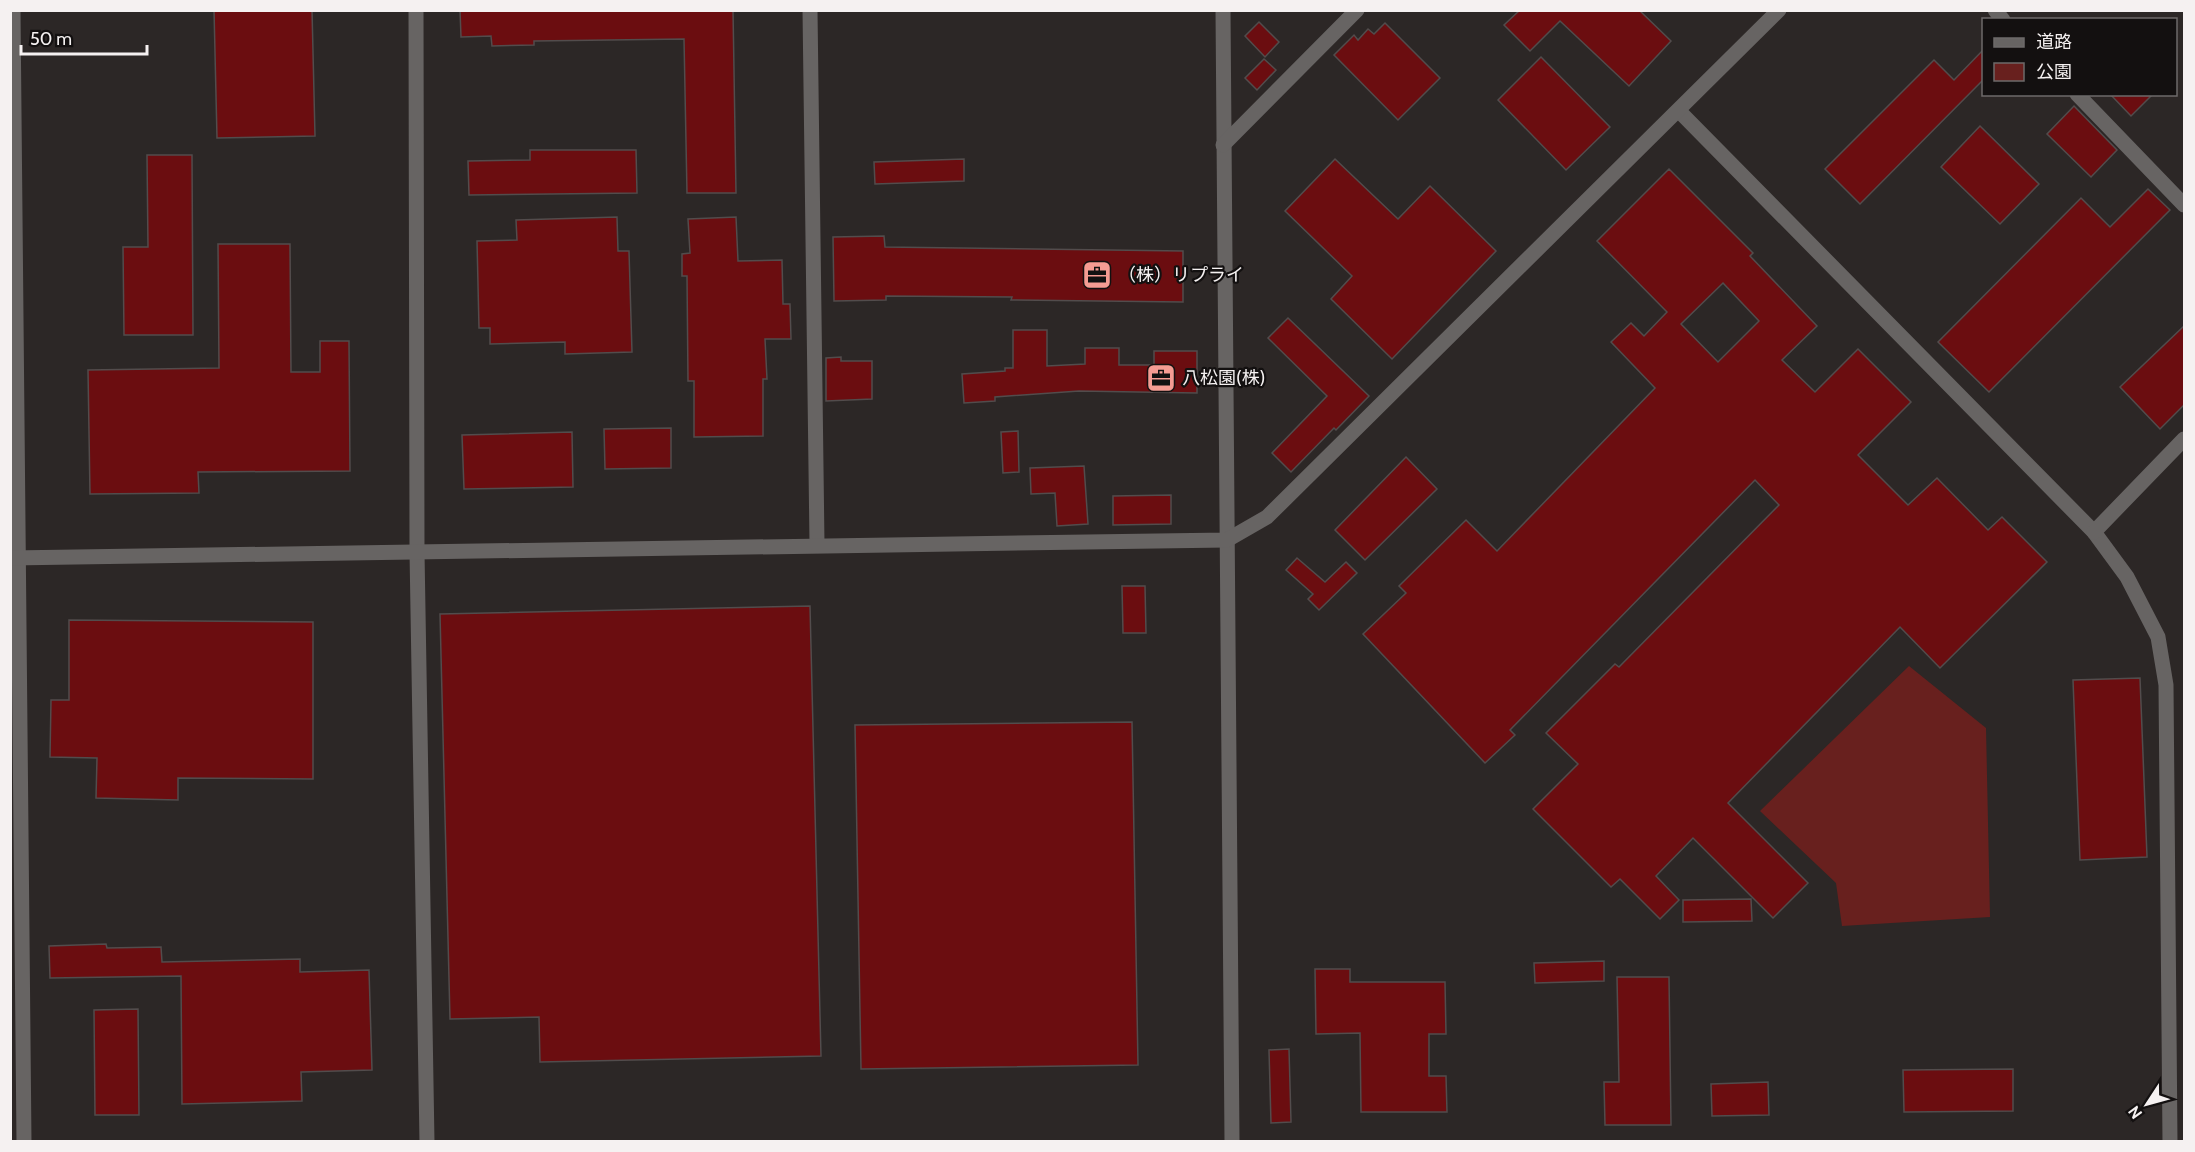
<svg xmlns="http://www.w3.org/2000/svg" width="2195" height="1152" font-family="Cabin,'Noto Sans JP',sans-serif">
<rect width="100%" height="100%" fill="#2c2726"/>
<!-- green -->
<polygon fill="#68201e" points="1909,666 1986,728 1990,917 1842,926 1836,883 1760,811"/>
<!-- building -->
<g fill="#6b0d10" stroke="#524c4c" stroke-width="1.5" fill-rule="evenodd">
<polygon points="214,10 312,10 315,136 217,138"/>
<polygon points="460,10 733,10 736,193 687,193 684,39 534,41 534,45 492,46 491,36 461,37"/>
<polygon points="1520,10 1639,10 1671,41 1629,86 1560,21 1530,51 1504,25"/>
<polygon points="1259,22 1279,42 1265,57 1245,36"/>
<polygon points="1385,23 1440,78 1398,120 1334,55 1354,35 1358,40 1368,29 1374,34"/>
<polygon points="1983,50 1983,80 1860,204 1825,169 1934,60 1954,80"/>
<polygon points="1541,57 1610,127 1566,170 1498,100"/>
<polygon points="1264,59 1276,70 1257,90 1245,78"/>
<polygon points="2110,94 2153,94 2131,116"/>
<polygon points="2074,106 2117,150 2091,177 2047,134"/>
<polygon points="1980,126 2039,184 2000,224 1941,167"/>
<polygon points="530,150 636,150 637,193 469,195 468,161 530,160"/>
<polygon points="147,155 192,155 193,335 124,335 123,247 148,247"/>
<polygon points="964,159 964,181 875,184 874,162"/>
<polygon points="1335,159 1398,219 1430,186 1496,251 1392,359 1331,299 1352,276 1285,211"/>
<path d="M 1669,169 L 1753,253 L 1750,256 L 1817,326 L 1782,360 L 1815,392 L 1858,349 L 1911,402 L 1858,455 L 1908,505 L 1937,478 L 1988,530 L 2002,517 L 2047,562 L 1940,668 L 1900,627 L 1728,803 L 1808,883 L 1773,918 L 1693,838 L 1656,876 L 1679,900 L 1660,919 L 1620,879 L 1611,887 L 1533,809 L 1578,764 L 1546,733 L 1615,664 L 1619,667 L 1779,505 L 1755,480 L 1510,730 L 1515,735 L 1485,763 L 1363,634 L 1406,593 L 1399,586 L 1466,520 L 1497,551 L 1655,388 L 1611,342 L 1631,323 L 1644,336 L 1667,312 L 1597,241 ZM 1723,283 L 1759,321 L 1718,362 L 1681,324 Z"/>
<polygon points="2148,189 2170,210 1989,392 1938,342 2081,198 2110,227"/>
<polygon points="617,217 618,251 629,251 632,352 565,354 565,342 490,344 490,328 479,328 477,241 517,240 516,220"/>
<polygon points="736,217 738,261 782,260 783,304 790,304 791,339 765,339 767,379 763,379 763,436 694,437 694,381 688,381 687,276 682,276 682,254 690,253 688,219"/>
<polygon points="884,236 885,247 1183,251 1183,302 1011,300 1012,297 886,296 886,300 834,301 833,237"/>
<polygon points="218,244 290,244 291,372 320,372 320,341 349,341 350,471 198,472 199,493 90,494 88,370 219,368"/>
<polygon points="1288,318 1369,396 1336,430 1334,428 1291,472 1272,453 1327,396 1268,338"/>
<polygon points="2184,326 2184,405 2160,429 2120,387"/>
<polygon points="1013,330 1047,330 1047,366 1085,364 1085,348 1119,348 1119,365 1154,365 1154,351 1197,351 1197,393 1079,391 995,397 995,401 964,403 962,374 1005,371 1005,368 1013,368"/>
<polygon points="841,357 841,361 872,361 872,399 826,401 826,358"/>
<polygon points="671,428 671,468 605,469 604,429"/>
<polygon points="1018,431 1019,472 1003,473 1001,432"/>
<polygon points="572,432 573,487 464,489 462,435"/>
<polygon points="1406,457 1437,489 1365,560 1335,530"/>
<polygon points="1084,466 1088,524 1057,526 1055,493 1031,494 1030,468"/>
<polygon points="1171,495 1171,524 1113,525 1113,496"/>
<polygon points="1297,558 1325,582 1346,562 1357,573 1319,610 1308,599 1313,594 1286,570"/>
<polygon points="1122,586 1145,586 1146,633 1123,633"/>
<polygon points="810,606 821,1056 540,1062 539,1017 450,1019 440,614"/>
<polygon points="69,620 313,622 313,779 178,778 178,800 96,798 97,758 50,757 51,700 69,700"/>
<polygon points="2140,678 2147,857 2080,860 2073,680"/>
<polygon points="1132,722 1138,1065 861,1069 855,725"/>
<polygon points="1751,899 1752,921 1683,922 1683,900"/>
<polygon points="106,944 107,948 161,947 162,962 300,959 300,972 369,970 372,1070 301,1072 302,1101 182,1104 181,976 50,978 49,946"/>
<polygon points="1604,961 1604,981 1535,983 1534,963"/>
<polygon points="1315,969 1350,969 1350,982 1445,982 1446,1034 1429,1034 1429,1076 1446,1076 1447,1112 1361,1112 1360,1033 1316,1034"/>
<polygon points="1617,977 1669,977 1671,1125 1605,1125 1604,1082 1619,1082"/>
<polygon points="138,1009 139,1115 95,1115 94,1010"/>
<polygon points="1289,1049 1291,1122 1271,1123 1269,1050"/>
<polygon points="2013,1069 2013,1111 1904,1112 1903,1070"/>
<polygon points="1768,1082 1769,1115 1712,1116 1711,1084"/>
</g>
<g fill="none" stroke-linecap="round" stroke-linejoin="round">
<!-- minor -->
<g stroke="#676463" stroke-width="15">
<polyline points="13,10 24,1142"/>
<polyline points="416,10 417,552 427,1142"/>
<polyline points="810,10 817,544"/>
<polyline points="1223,10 1232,1142"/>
<polyline points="1995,10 2003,20"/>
<polyline points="2077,94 2184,205"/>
<polyline points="1679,111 2094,532 2127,577 2158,637 2166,685 2170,1142"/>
<polyline points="1223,145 1357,10"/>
<polyline points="2094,532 2184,439"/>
<polyline points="10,558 1227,540 1267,517 1779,10"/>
</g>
</g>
<!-- icons -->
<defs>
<g id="office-square" transform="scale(1.5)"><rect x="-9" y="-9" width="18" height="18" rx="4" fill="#f59c93" stroke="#131010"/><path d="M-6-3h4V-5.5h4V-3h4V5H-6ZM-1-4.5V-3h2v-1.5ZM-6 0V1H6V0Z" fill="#111"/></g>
</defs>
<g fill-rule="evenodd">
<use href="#office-square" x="1097" y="275"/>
<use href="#office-square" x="1161" y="378"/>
</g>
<g text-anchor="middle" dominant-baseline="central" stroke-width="4.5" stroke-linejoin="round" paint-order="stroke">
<!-- poi labels -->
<g font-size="18" fill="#f5f1f1" stroke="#131010" text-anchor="start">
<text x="1118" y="275">（株）リプライ</text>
<text x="1182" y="378">八松園(株)</text>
</g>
</g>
<!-- border -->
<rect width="2195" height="1152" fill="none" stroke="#f5f1f1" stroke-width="24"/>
<!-- legend -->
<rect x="1982" y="18" width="195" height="78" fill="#131010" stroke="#6d6a6a" stroke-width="1.5"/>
<rect x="1994" y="38" width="30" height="9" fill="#676463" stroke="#6d6a6a" stroke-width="1.5"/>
<text x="2036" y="48" font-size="18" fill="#f5f1f1">道路</text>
<rect x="1994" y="63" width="30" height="18" fill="#68201e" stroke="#6d6a6a" stroke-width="1.5"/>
<text x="2036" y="78" font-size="18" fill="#f5f1f1">公園</text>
<!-- north arrow -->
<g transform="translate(2147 1104) rotate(234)" stroke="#131010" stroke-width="4.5" paint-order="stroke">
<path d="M0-4.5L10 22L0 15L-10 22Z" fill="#f5f1f1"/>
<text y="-9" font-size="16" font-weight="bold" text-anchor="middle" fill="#f5f1f1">N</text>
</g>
<!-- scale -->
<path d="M21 45v9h126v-9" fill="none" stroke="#f5f1f1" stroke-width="3"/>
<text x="30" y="45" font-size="18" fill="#f5f1f1" stroke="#131010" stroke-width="4.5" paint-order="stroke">50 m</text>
</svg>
